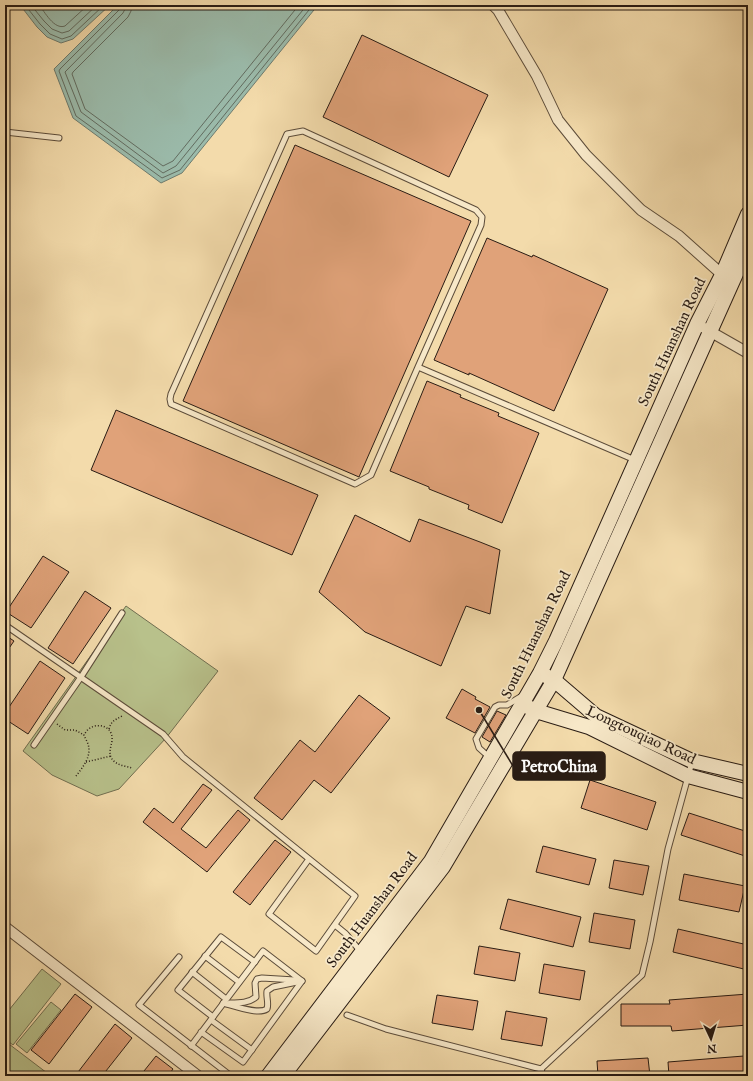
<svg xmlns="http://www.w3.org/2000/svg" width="753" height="1081" font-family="'IM FELL English',serif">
<rect width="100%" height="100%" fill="#f3dbab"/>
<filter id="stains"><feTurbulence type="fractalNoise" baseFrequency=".005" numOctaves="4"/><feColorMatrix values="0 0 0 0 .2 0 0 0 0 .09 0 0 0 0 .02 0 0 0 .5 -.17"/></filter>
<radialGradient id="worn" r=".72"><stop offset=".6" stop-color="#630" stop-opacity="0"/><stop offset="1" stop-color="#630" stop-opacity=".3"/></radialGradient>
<!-- green -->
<g fill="#b8c18b" stroke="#706e50">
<polygon points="126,606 218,671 166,738 119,789 97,796 52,775 23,751"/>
<polygon points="42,969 61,984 13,1045 5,1039 5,1015"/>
<polygon points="51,1002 61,1010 27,1053 16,1044"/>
<polygon points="5,1041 51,1076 5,1076"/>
</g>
<!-- water -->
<g fill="#9bbbab" stroke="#6d7b6f">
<polygon points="20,5 110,5 73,39 61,43 47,37 37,27"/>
<polygon points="118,5 318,5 182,173 161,183 73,118 54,69"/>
</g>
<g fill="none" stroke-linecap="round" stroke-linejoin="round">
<!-- shore -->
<g stroke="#626c60" stroke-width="1">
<polyline points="25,5 40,24 50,34 62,39 71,36 104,5"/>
<polyline points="31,5 44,21 52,29 62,33 69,31 97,5"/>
<path d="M 39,5 C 45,12 54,30 65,26 L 88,5"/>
<polyline points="121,5 120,9 60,69 59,71 76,116 162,178 180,170 313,5"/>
<polyline points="126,5 125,9 123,13 66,71 65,72 81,112 163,173 176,166 307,5"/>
<polyline points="132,5 131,11 128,17 73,72 72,74 85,109 163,166 173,161 299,5"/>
</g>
</g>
<!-- building -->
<g fill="#e0a279" stroke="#291c14">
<polygon points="362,35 488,95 449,177 323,117"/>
<polygon points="295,145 471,221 359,477 183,401"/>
<polygon points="487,238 532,257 533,255 608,289 554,411 469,373 469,375 434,360"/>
<polygon points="427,381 461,395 460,397 499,413 498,416 539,433 502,523 468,509 469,505 429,489 429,487 390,471"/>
<polygon points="116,410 318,495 292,555 91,470"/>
<polygon points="355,515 410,542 419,519 480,542 500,550 490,614 466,606 441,666 365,632 319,592"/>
<polygon points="43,556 69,572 31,628 6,612"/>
<polygon points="85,591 111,608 73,664 48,648"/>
<polygon points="5,635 14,641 5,654"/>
<polygon points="40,661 65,678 28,734 5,719 5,713"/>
<polygon points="462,689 476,697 475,699 490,707 475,733 446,718"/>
<polygon points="359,695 390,718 331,793 314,780 282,820 254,798 300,740 315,752"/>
<polygon points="497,711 506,715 490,742 482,737"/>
<polygon points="590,780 656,802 647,830 581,808"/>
<polygon points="203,784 212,790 181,829 206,848 238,810 250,820 207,872 143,822 154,808 173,823"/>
<polygon points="689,813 748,832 748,848 745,856 681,835"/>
<polygon points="275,840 291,852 250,905 233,892"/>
<polygon points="543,846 596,859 589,885 536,872"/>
<polygon points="614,860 649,866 643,895 609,888"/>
<polygon points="684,874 745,886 739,912 679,900"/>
<polygon points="508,899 581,917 573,947 500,929"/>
<polygon points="594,913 635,920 630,949 589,942"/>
<polygon points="678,929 748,945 748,970 673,952"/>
<polygon points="479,946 520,953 515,981 474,974"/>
<polygon points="544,964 585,971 580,1000 539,993"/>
<polygon points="75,994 92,1007 49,1064 31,1050"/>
<polygon points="748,994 748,1025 672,1031 671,1026 621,1026 621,1004 670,1004 669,1000"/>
<polygon points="437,995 478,1001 473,1030 432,1023"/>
<polygon points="506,1011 547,1018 542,1046 501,1039"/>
<polygon points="115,1024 132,1038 102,1076 75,1076"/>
<polygon points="156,1056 173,1069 168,1076 140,1076"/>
<polygon points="744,1056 745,1076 669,1076 668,1062"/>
<polygon points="648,1058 650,1076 598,1076 597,1061"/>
</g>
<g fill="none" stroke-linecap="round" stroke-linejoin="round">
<!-- lane casing -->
<g stroke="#5c4c3a" stroke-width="7">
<g id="lane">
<polyline points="5,132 59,138"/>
<polyline points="418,367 481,225 482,217 476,210 303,131 287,134 171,394 170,399 171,404 355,484 371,475 418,367 635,460"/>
<polyline points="5,625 163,734 183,757 355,896 316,951 269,914 309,859"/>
<polyline points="34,745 81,677 122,613"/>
<polyline points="489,757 479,748 476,739 495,707 499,705 507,705 522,696"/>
<polyline points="335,925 346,934 361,952"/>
<polyline points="205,956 239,982"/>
<polyline points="179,957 139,1005 231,1076"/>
<polyline points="192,972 226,999"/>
<path d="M 223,1003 C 235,1006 258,1015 267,1009 C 269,1003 266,997 267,991 L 273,987 L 302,981"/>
<path d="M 230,1003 C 240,1003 249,1003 256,997 L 255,983 L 257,979 L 262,978 L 295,980"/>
<polyline points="347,1015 386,1029 541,1069 642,975 650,942 668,849 692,762"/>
<polyline points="213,1017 178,990 221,937 255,962"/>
<polyline points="211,1020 252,1050"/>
<polyline points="191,1046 263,951 302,981 243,1062 201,1032"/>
<polyline points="541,1069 543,1076"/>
</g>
</g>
<!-- street casing -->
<g stroke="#5c4c3a" stroke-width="12">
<g id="street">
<polyline points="493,5 498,10 537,76 558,120 586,155 641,210 679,236 726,278"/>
<polyline points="697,324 748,353"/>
<polyline points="5,927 198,1076"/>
</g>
</g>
<!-- secondary casing -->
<g stroke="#291c14" stroke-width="16">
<g id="secondary">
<polyline points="546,676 554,680 596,716 692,761 748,774"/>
<polyline points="528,707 536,711 589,727 688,776 748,792"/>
<polyline points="268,1076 431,861 540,673 556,641 697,324 722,275 748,214"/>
<polyline points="283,1076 443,867 554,680 748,247"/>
</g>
</g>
<!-- path -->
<g stroke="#291c14" stroke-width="1.5" stroke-dasharray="1 2" stroke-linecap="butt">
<polyline points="57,724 65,730 75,730 84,735"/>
<path d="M 109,729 C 111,721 115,720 122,716"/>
<polyline points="86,762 111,756"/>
<path d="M 76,776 C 83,767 92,756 88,744 C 87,741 85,738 84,735 C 85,733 87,730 90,728 C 98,723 111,726 112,737 C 113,744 107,752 112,759 C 116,765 125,766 132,768"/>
</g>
<!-- lane -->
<use href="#lane" stroke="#f7e8c8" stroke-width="5"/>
<!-- street -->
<use href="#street" stroke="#f7e8c8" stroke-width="10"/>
<!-- secondary -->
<use href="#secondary" stroke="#f7e8c8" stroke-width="14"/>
</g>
<g text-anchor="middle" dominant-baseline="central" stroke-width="3.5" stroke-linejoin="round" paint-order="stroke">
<!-- street labels -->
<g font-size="15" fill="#291c14" stroke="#f7e8c8">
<text transform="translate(672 342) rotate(-65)">South Huanshan Road</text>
<text transform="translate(536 635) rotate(-64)">South Huanshan Road</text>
<text transform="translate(641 735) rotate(25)">Longtouqiao Road</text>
<text transform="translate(372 910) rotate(-53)">South Huanshan Road</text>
</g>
</g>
<!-- callouts -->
<path fill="none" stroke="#291c14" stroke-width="1.5" d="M479 710L513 766"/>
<circle fill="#291c14" stroke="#f7e8c8" stroke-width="1.5" cx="479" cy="710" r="4"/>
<rect fill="#291c14" stroke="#291c14" stroke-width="1.5" x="513" y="752" width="92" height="28" rx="4"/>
<g font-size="16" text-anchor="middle" font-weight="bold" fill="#fff">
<text x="559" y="772">PetroChina</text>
</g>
<!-- margin -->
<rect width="753" height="1081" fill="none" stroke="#f3dbab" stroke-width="20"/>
<rect x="6" y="6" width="741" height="1069" fill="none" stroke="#291c14" stroke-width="2"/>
<rect x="10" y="10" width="733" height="1061" fill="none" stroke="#291c14"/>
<!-- north arrow -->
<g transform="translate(711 1039) rotate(176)" stroke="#f7e8c8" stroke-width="3" paint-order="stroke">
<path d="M0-3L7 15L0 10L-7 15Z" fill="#291c14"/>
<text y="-6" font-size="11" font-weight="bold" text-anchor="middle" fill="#291c14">N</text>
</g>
<rect width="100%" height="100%" filter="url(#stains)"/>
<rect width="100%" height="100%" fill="url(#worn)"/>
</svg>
